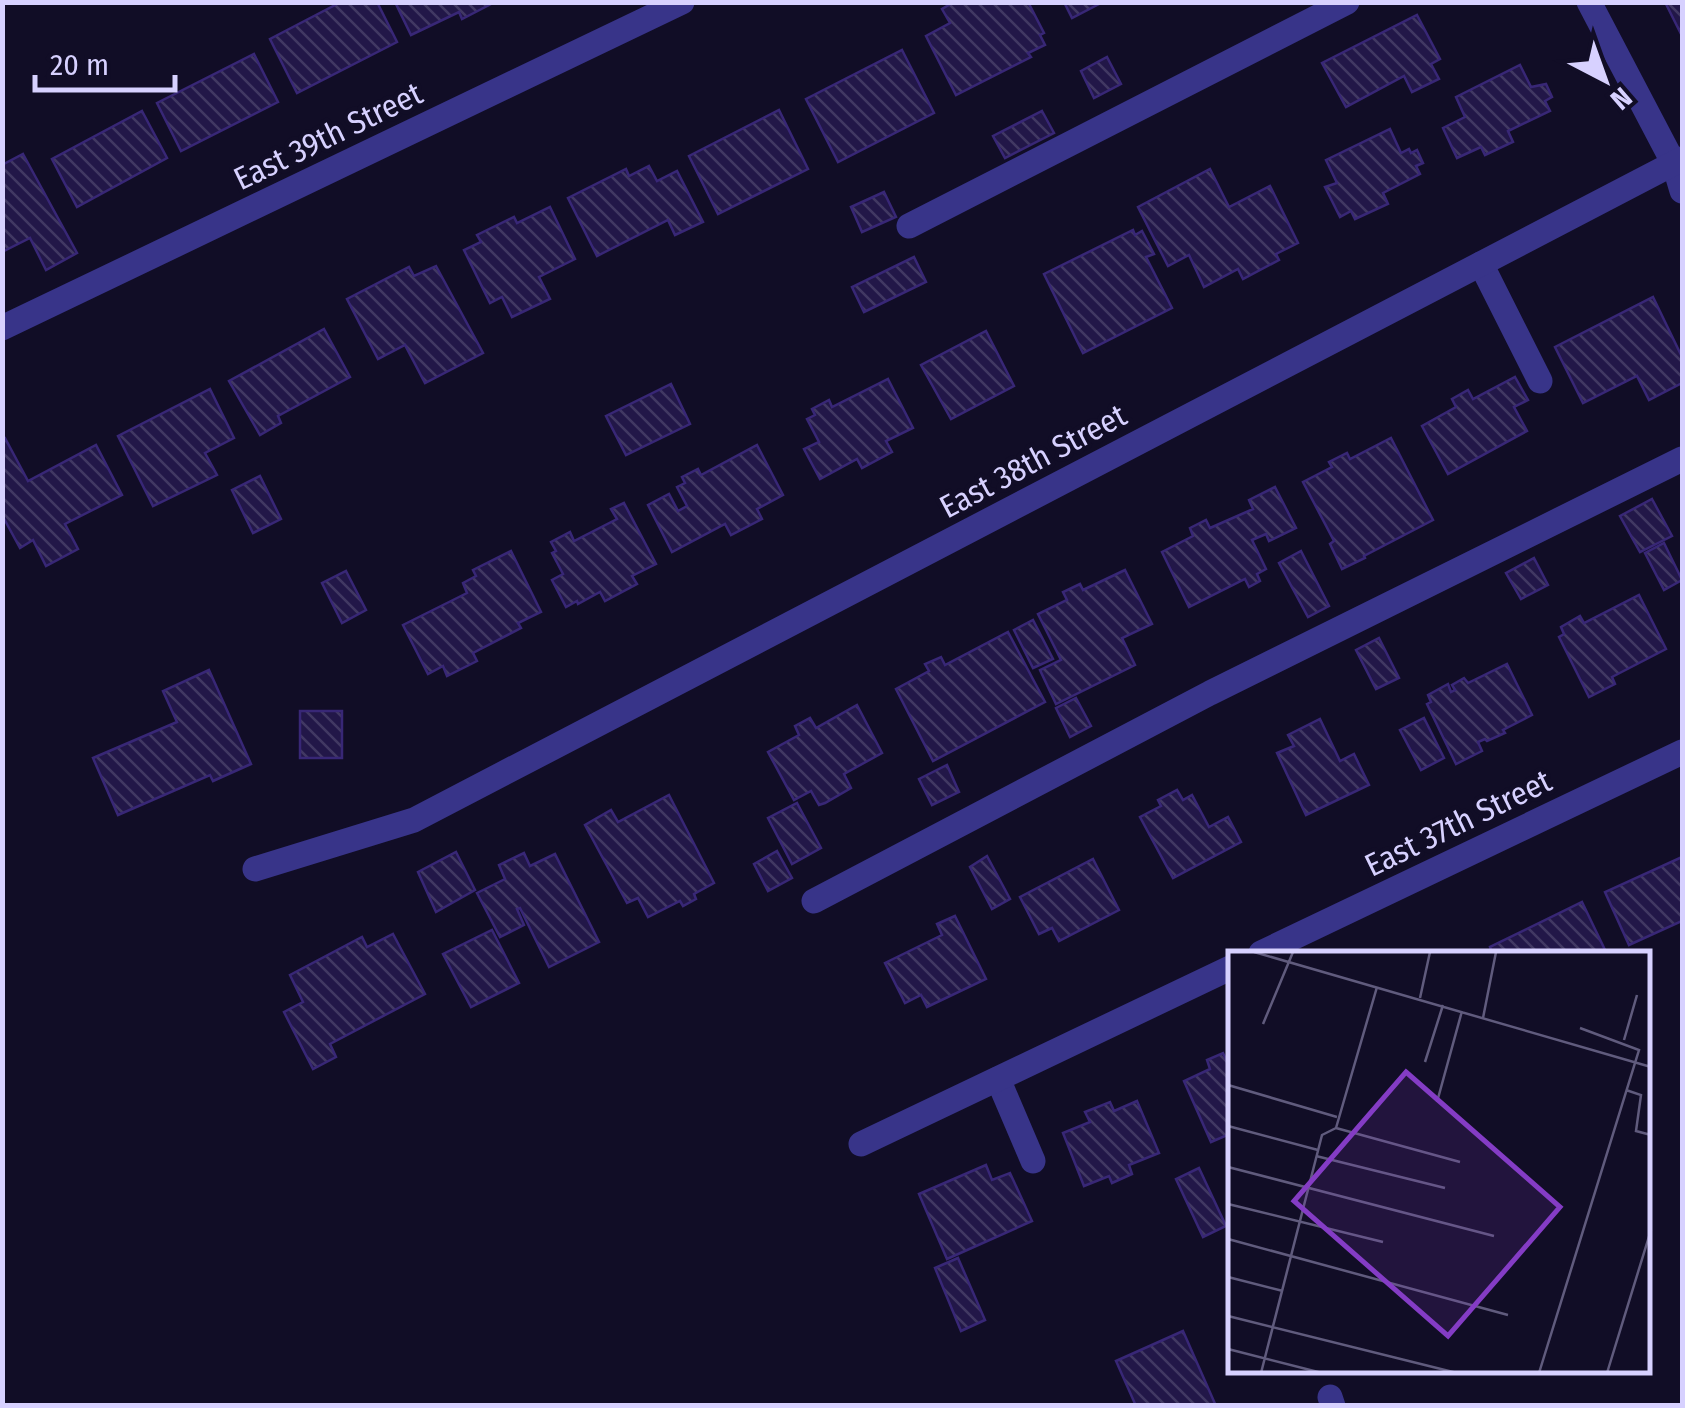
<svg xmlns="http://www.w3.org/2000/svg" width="1685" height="1408" font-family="'Fira Sans Condensed',sans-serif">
<defs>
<pattern id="building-back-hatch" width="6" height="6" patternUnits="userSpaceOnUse" patternTransform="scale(2.5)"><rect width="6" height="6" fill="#221748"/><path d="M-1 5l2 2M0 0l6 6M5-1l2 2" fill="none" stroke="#413863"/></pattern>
</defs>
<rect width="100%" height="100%" fill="#110d26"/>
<!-- building -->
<g fill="url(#building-back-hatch)" stroke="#382776" stroke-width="2.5">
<polygon points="341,2 377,2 397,42 297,93 270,39"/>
<polygon points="395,2 495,2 462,19 459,12 411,35"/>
<polygon points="954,2 1028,2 1044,33 1040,35 1045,45 1028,53 1031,57 956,95 926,36 950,23 942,9"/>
<polygon points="1064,2 1103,2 1072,18"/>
<polygon points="1665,2 1682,2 1682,36"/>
<polygon points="1417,15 1440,59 1431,64 1439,79 1412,92 1404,76 1346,107 1322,63"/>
<polygon points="902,50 934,113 838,162 806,99"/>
<polygon points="254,54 278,102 181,151 157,103"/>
<polygon points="1107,57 1121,84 1094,98 1081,71"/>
<polygon points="1520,65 1531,87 1546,84 1552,97 1545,101 1550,111 1508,131 1513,142 1485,155 1481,147 1457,158 1443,128 1465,117 1456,97"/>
<polygon points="779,110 808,169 718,214 689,156"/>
<polygon points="142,111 167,158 77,207 52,159"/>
<polygon points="1042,111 1054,133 1005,158 993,136"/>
<polygon points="1390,129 1401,153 1409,149 1411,153 1417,150 1423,163 1416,166 1420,174 1383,193 1388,204 1355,219 1351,211 1340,217 1325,187 1337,183 1326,160"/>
<polygon points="23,154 77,253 46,270 30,238 2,252 2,165"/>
<polygon points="649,166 657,181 677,171 703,222 675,235 668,220 597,256 568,198 626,169 629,176"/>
<polygon points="1210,169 1229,207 1270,186 1298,243 1276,254 1279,260 1243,279 1238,269 1204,287 1189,255 1168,266 1138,207"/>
<polygon points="884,192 896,217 862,232 851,207"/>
<polygon points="550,207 575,259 539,277 550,299 512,317 502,297 490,303 464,250 481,242 477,235 514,217 517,223"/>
<polygon points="1133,230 1135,235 1142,231 1154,254 1146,257 1172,308 1083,353 1044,274"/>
<polygon points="914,257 926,282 864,312 852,287"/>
<polygon points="436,266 483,353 425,383 405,345 378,359 347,299 409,267 414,276"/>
<polygon points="1653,297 1682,357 1682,383 1649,400 1637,376 1583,403 1555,347"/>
<polygon points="324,329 350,377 278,416 281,423 260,435 229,381"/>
<polygon points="986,331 1014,386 951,419 921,365"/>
<polygon points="1515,377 1528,400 1514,407 1527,431 1448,474 1422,426 1456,407 1452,399 1468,390 1473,399"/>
<polygon points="888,379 913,428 886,441 892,452 862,468 857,459 820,479 804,449 819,442 807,419 815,415 812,409 829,400 832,407"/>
<polygon points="671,384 690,424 626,455 606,416"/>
<polygon points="210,389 234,438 205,453 217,475 153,506 118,436"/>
<polygon points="5,438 28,481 96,445 122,495 65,524 78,549 46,566 33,540 20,548 2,515 2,439"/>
<polygon points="1391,438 1433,520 1364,556 1365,558 1342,569 1330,544 1334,541 1303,482 1332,467 1329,462 1347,453 1350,459"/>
<polygon points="757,445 783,495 757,509 762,519 731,535 725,524 672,552 648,505 669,494 678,511 687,506 677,487 685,483 682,477 698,469 701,475"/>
<polygon points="260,476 281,519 253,533 232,490"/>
<polygon points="1275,487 1296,528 1269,541 1266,534 1252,540 1266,569 1257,574 1260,581 1249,587 1245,579 1189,607 1162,552 1193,536 1190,528 1206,520 1210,528 1253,509 1249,500"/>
<polygon points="1652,499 1672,536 1640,552 1620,516"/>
<polygon points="624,503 656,564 632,576 637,584 605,601 600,592 578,604 577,601 566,607 552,580 563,574 552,553 556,551 551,542 570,532 574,541 617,519 611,509"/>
<polygon points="1664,543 1682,580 1664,590 1645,553"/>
<polygon points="511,551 541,612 518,623 521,628 473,653 477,661 447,676 443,666 428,674 403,625 467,593 463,583 476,576 473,570"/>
<polygon points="1301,551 1329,606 1308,617 1279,563"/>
<polygon points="1534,558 1548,585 1521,599 1506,573"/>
<polygon points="1125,570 1152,624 1122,638 1135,665 1056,704 1040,670 1061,660 1038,614 1067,600 1063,592 1080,584 1083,590"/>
<polygon points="346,571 366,610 342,623 322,583"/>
<polygon points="1639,595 1666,649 1612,677 1615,684 1589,697 1559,637 1564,634 1561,627 1580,616 1584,623"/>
<polygon points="1033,620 1053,659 1033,668 1014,630"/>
<polygon points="1008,632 1045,702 933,761 896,689 929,671 925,664 941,657 945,665"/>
<polygon points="1379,638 1399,678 1376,689 1356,650"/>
<polygon points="1507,664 1532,715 1503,730 1505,733 1487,741 1485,739 1478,742 1482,751 1456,764 1427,704 1431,702 1428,695 1448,684 1451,692 1455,690 1452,685 1464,678 1468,683"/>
<polygon points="209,670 251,764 213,781 210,775 118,815 93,758 177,722 163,691"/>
<polygon points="1076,698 1091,726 1070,737 1056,708"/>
<polygon points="857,705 882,753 844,774 851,788 825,803 819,805 811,791 794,800 768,752 799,735 795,726 810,718 816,728"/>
<rect x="300" y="711" width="42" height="47"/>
<polygon points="1424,718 1444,758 1421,770 1400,730"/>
<polygon points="1320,719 1340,761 1354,754 1369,785 1306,815 1277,753 1294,746 1288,735"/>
<polygon points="947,765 959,792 932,805 919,779"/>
<polygon points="1177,790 1183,800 1192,795 1209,827 1228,817 1241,842 1173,878 1140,817 1161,806 1158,800"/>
<polygon points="669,795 714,883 694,894 696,899 683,906 680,901 648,917 638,898 627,903 585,825 611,810 618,822"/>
<polygon points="797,803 821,848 792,864 768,818"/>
<polygon points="777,851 792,878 768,891 754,864"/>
<polygon points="456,852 475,890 436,912 418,872"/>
<polygon points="524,853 530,866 555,854 599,942 549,967 520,908 517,909 524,925 500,937 477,893 505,879 499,865"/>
<polygon points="987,856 1010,899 992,909 970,867"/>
<polygon points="1682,857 1682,921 1629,945 1605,892"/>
<polygon points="1093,859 1119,910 1059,941 1052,928 1039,934 1020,897"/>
<polygon points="1582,902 1605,950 1599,953 1492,953 1490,947"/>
<polygon points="955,916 986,979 927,1007 921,995 905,1003 885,963 942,935 937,924"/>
<polygon points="492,930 519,983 471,1007 443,954"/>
<polygon points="393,934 425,994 330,1044 336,1057 313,1069 284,1012 303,1002 290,975 362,937 367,947"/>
<polygon points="1223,1053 1228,1063 1230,1062 1230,1134 1211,1142 1184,1081 1210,1069 1207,1060"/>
<polygon points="1137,1101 1159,1153 1129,1165 1132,1174 1112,1183 1109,1176 1084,1186 1063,1133 1090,1122 1085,1112 1110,1102 1114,1111"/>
<polygon points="986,1165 992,1180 1010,1173 1032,1221 947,1259 919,1194"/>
<polygon points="1199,1168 1226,1226 1203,1237 1176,1179"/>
<polygon points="958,1258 985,1320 961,1331 935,1268"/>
<polygon points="1183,1331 1216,1406 1136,1406 1116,1361"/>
</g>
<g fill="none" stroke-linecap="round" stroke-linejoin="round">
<!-- minor -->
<g stroke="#383489" stroke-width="25">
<polyline points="1589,2 1674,164 1682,191"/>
<polyline points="909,226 1347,2"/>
<polyline points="1481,264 1540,381"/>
<polyline points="2,328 682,2"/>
<polyline points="255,869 414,820 1682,159"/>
<polyline points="814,901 1210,693 1682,459"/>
<polyline points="1261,953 1682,752"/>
<polyline points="998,1079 1033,1161"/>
<polyline points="861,1144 1230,968"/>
<polyline points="1330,1397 1333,1406"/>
</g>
</g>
<g text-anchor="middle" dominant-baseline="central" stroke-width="9" stroke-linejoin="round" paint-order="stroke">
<!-- street labels -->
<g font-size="32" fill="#d7d1ff" stroke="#110d26">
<text transform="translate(328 136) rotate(-26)">East 39th Street</text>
<text transform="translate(1033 461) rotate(-28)">East 38th Street</text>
<text transform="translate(1458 823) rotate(-26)">East 37th Street</text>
</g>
</g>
<!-- overview -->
<g transform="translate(1228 951)">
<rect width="422" height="422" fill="#110d26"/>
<path fill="none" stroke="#605b7d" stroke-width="2.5" d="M 26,1 L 423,116M 192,47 L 202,1M 255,67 L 268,1M 35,73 L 65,1M 396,89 L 409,44M 197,111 L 215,54M 0,134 L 109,166M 398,139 L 413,144 L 408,180 L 423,184M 209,151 L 234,60M 0,175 L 90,199M 108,177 L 232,211M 88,205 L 217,237M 0,216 L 266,285M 0,253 L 155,291M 0,288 L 280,364M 0,326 L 55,340M 0,365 L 229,422M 0,398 L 94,422M 33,422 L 94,184 L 108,177 L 149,36M 311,422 L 411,99 L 352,77M 379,422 L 423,279"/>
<path fill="#843cc5" fill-opacity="0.15" stroke="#843cc5" stroke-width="5" d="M 178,121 L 332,256 L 220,385 L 66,250 Z"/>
<rect width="422" height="422" fill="none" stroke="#d7d1ff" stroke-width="5"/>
</g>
<!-- border -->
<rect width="1685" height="1408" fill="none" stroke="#d7d1ff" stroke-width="10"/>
<!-- north arrow -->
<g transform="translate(1605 80) rotate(139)" stroke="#110d26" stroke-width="8" paint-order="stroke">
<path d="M0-8L18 38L0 25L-18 38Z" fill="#d7d1ff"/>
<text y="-15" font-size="28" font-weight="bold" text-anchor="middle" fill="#d7d1ff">N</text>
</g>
<!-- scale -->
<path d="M35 75v15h140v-15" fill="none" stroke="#d7d1ff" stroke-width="5"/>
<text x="50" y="75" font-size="30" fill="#d7d1ff" stroke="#110d26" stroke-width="8" paint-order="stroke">20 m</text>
</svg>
